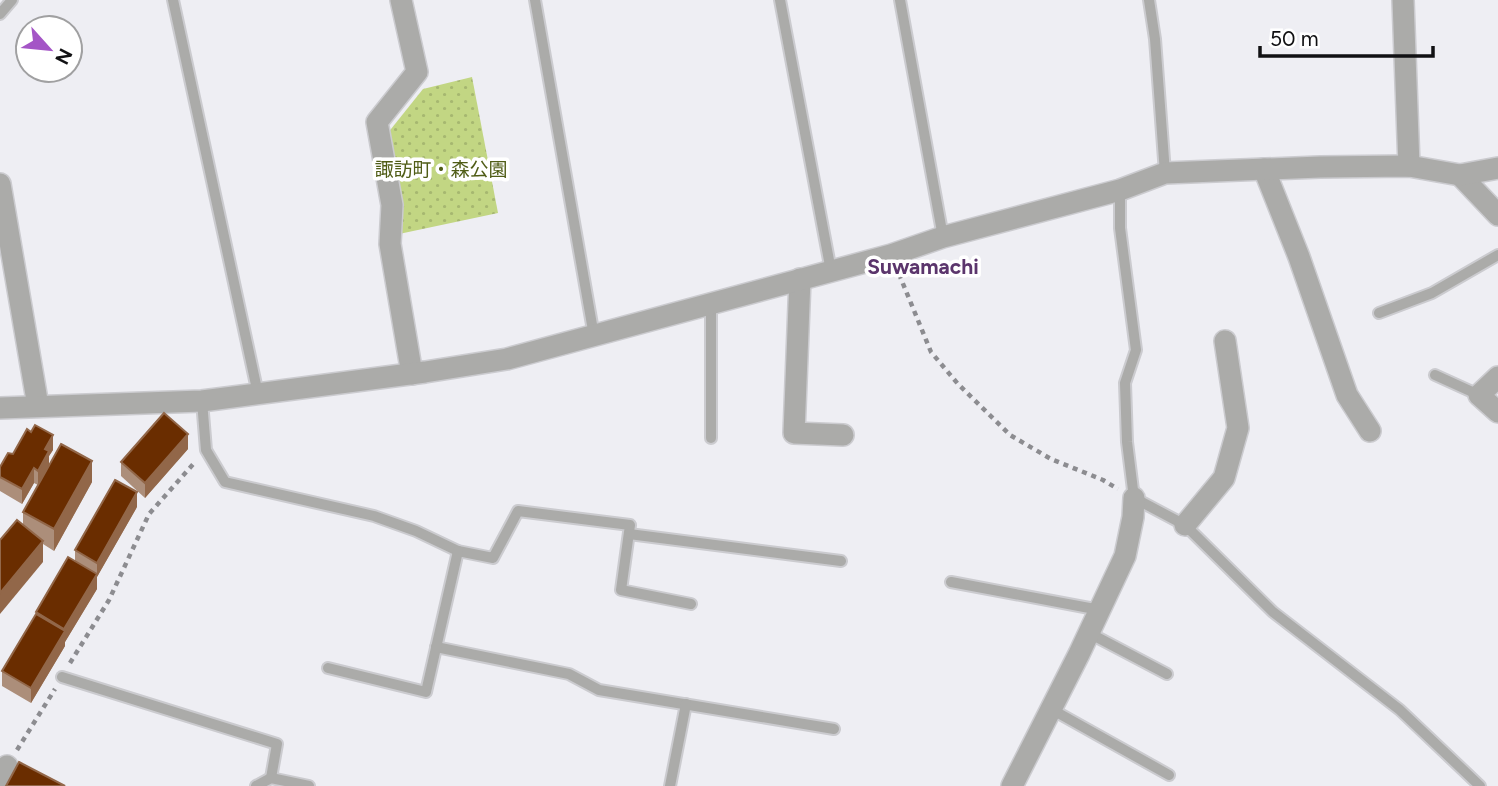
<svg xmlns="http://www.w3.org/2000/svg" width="1498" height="786" font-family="Figtree,'Noto Sans JP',sans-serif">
<defs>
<pattern id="park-dots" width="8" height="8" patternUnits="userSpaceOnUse" patternTransform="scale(1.75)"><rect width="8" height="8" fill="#c2d683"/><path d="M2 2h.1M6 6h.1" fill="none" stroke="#a6b770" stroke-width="1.8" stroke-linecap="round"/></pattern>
</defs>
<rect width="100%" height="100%" fill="#eeeef3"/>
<!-- park -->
<polygon fill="url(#park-dots)" points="472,77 498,213 399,234 387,134 423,89"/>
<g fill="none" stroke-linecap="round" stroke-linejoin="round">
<!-- service casing -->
<g stroke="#cbcbcf" stroke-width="14">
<g id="service">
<polyline points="173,0 258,394"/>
<polyline points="535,0 594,336"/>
<polyline points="780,0 831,271"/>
<polyline points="900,0 943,237"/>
<polyline points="1149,0 1155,39 1165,173"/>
<polyline points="0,14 12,0"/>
<polyline points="1120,190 1120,228 1136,350 1125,383 1127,442 1134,498 1185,525 1273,612 1400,710 1480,786"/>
<polyline points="1379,313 1432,293 1498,255"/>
<polyline points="1435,375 1479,395"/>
<polyline points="202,401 206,450 225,482 374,516 416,531 458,551 493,558 518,511 630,525 621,590 691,604"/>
<polyline points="711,438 711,304"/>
<polyline points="629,534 841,561"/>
<polyline points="951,582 1100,610"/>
<polyline points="1089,633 1167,674"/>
<polyline points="436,647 569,674 599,690 834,729"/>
<polyline points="328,668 426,692 458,551"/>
<polyline points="62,677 277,744 271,778"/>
<polyline points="1051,709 1169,775"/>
<polyline points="256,786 271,778 309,786"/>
<polyline points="670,786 686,704"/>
</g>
</g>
<!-- minor casing -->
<g stroke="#cbcbcf" stroke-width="24">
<g id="minor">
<polyline points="401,0 417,72 377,122 392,205 390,244 412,374"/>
<polyline points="1403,0 1409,166"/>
<polyline points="1264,169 1299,257 1347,395 1370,431"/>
<polyline points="1460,175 1498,215"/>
<polyline points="0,184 38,406"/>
<polyline points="800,279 794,433 843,435"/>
<polyline points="1498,377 1479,395 1498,412"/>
<polyline points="0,408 202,401 425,372 507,359 891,255 943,237 1120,190 1165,173 1320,167 1409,166 1460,175 1498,168"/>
<polyline points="1185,525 1224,478 1238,428 1225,341"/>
<polyline points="0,778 7,766"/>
<polyline points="1012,786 1079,654 1125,556 1133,517 1134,498"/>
</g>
</g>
<!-- path -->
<g stroke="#8c8c90" stroke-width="4.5" stroke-dasharray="5 5" stroke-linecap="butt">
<polyline points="899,274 931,352 958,384 1010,435 1051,459 1103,480 1118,489"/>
<polyline points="70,663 109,600 149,514 196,461"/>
<polyline points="17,750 55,689"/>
</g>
<!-- service -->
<use href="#service" stroke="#ababa9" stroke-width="10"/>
<!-- minor -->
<use href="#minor" stroke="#ababa9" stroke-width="21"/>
</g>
<!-- wall -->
<g fill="#ac8e7a">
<polygon points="188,449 145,498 121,476 121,462"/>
<polygon points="53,450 49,456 49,464 92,482 54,551 43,544 43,562 23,524 23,512 38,485 34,483 22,504 0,491 0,467 13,454"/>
<polygon points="137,507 97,577 97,589 65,642 65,646 31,703 2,686 2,671 36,614 36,612 75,561 75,550"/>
</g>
<!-- shaded-wall -->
<g fill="#926749">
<polygon points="188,434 188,449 145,498 145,483"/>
<polygon points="53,435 53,450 49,456 49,466 38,486 38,471 45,449"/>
<polygon points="92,461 92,482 54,551 54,529"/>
<polygon points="34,468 34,483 22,504 22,489"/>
<polygon points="137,492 137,507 97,577 97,589 65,642 65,646 31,703 31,688 64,633 64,629 97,575 97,563"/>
<polygon points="43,541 43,562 0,614 0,593"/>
</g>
<!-- building -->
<g fill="#6a2d00" stroke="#926749" stroke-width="2">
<polygon points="164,413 188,434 145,483 121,462"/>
<polygon points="35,425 53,435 45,449 49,451 38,471 34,468 22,489 0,477 0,467 8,453 13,454 27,429 31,432"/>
<polygon points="61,444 92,461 54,529 23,512"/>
<polygon points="115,480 137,492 97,563 75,550"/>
<polygon points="17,520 43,541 0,593 0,540"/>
<polygon points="68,557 97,574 64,629 36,612"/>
<polygon points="36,614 65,631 31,688 2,671"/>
<polygon points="19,762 65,786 6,786"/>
</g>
<g text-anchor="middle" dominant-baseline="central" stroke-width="7" stroke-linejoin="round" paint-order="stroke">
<!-- park labels -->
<g font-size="19" fill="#505d17" stroke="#fff">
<text x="441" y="169">諏訪町・森公園</text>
</g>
<!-- neighbourhood labels -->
<g font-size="21" font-weight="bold" fill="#5b356c" stroke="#fff">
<text x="923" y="266">Suwamachi</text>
</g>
</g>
<!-- north arrow -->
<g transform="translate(49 49) rotate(117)"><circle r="33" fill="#ffffff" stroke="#a0a0a1" stroke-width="2"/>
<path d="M0-5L12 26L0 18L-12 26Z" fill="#a455c6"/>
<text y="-10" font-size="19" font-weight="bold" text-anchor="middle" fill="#111113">N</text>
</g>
<!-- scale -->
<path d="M1260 46v10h173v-10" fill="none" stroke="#111113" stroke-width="3.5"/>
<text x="1270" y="46" font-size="21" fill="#111113" stroke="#ffffff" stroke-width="5" paint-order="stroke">50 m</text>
</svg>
